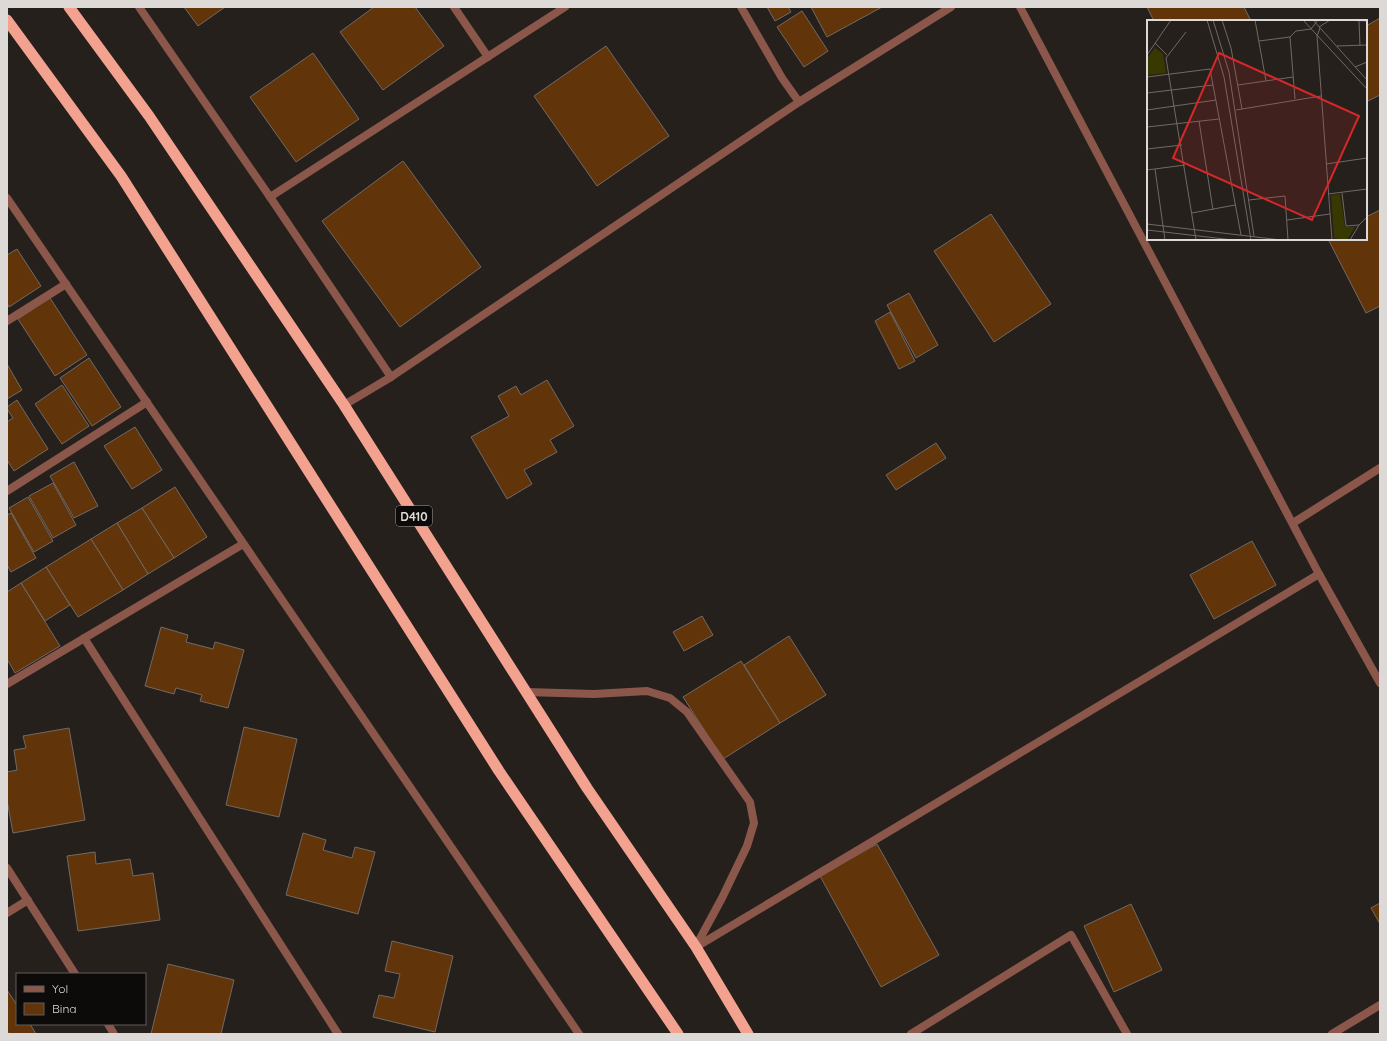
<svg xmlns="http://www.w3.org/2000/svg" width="1387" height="1041" font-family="Quicksand,sans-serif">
<rect width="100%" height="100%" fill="#26201c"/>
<!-- building -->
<g fill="#61340a" stroke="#716a65">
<polygon points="184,7 225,7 198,26"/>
<polygon points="374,7 415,7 444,46 383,90 340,32"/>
<polygon points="767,7 788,7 791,12 775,21"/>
<polygon points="811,7 882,7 827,37"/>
<polygon points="1147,7 1244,7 1251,21 1154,21"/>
<polygon points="802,11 828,51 804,67 777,27"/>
<polygon points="1380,18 1380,95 1366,102 1366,26"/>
<polygon points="606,46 669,136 597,186 534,96"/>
<polygon points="313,53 359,119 296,162 250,97"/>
<polygon points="403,161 481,267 400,327 322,221"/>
<polygon points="1380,210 1380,306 1366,313 1328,239 1366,239 1366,217"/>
<polygon points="991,214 1051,304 994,342 934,251"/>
<polygon points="17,249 41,286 9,307 7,303 7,255"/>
<polygon points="909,293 938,345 916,358 887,305"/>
<polygon points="50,298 87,355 55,376 18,319"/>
<polygon points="890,312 915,361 899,369 875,321"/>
<polygon points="89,358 121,407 92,426 60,378"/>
<polygon points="7,364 22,390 7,399"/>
<polygon points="547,380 574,426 550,440 557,452 524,470 532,484 507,499 471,437 509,416 498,396 516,386 521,395"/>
<polygon points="62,385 89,426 62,444 35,404"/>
<polygon points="17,400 48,449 14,471 7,460 7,422 13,418 7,409 7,407"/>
<polygon points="135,427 162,470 132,489 104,446"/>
<polygon points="936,443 946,458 896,490 886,475"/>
<polygon points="74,462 98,506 74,518 50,476"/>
<polygon points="53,483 76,525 53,538 29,496"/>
<polygon points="175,487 207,537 174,558 142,508"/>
<polygon points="28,497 53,541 34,552 9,508"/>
<polygon points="142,508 174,558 148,574 117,523"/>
<polygon points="11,513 36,558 11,572 7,565 7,515"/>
<polygon points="117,523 148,574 123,590 91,539"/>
<polygon points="91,539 123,590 78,617 46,567"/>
<polygon points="1252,541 1276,585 1214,619 1190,575"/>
<polygon points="46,567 70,605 45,621 21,583"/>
<polygon points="21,583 60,646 15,673 7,659 7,592"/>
<polygon points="702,616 713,635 684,651 673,632"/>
<polygon points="161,627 188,635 186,642 213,649 215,642 244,650 228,708 200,701 202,695 176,688 174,694 145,686"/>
<polygon points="789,636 826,695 780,723 744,665"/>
<polygon points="741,661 780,723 723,759 683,697"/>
<polygon points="244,727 297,739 279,817 226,805"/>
<polygon points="69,728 85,820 13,833 7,800 7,772 17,770 14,750 26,748 23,736"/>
<polygon points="303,833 326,840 323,850 352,858 355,847 375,852 358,914 286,895"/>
<polygon points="877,844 939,955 881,987 820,876"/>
<polygon points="95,852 96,864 130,859 133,876 153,873 160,920 78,931 67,856"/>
<polygon points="1380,903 1380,924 1371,908"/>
<polygon points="1131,904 1162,970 1114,992 1084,926"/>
<polygon points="392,941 453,956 435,1032 373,1017 379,995 394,998 400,974 385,971"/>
<polygon points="168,964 234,980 221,1034 151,1034"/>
<polygon points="7,990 17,1005 17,1024 30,1024 36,1034 9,1034 7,1031"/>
</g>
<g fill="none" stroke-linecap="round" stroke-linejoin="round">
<!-- service -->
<g stroke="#8c574b" stroke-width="8">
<polyline points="526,692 594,694 647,691 670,698 687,712 750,802 754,823 747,846 722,898 696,946"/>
<polyline points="696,947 1319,574"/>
</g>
<!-- minor -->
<g stroke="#8c574b" stroke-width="8">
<polyline points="139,7 270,197 391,377"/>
<polyline points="454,7 488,57"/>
<polyline points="741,7 782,78 799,102"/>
<polyline points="270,197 565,7"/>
<polyline points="7,198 579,1034"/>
<polyline points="7,321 66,284"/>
<polyline points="344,405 391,377 799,102 951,7"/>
<polyline points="7,491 147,402"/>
<polyline points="1293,523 1380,468"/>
<polyline points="84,638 338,1034"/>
<polyline points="7,684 243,544"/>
<polyline points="7,868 75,974"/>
<polyline points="7,913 28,900"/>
<polyline points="108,1024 114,1034"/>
<polyline points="911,1034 1071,935 1127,1034"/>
<polyline points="1332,1034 1380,1005"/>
</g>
<!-- tertiary -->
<polyline stroke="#8c574b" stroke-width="8" points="1020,7 1319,574 1380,683"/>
<!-- trunk -->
<g stroke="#f4a290" stroke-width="11">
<polyline points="69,7 149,116 344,405 587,788 696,947 748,1034"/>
<polyline points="7,20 121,176 499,771 678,1034"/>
</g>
</g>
<g text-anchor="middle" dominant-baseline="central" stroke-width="4" stroke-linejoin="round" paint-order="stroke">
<!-- shield labels -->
<rect fill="#0d0b09" stroke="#9f9b98" stroke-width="1" x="396" y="506" width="36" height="20" rx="3"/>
<g font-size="12" font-weight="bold" fill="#ddd9d6">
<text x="414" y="516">D410</text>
</g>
</g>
<!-- overview -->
<g transform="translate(1147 20)">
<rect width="220" height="220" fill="#26201c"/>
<path d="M 8,28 L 16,34 L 19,53 L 0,55 L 0,38 ZM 193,174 L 198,207 L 208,207 L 200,220 L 187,218 L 184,175 Z" fill="#383900"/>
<path fill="none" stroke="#6f6a66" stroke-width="1" d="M 60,0 L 77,57 L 104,220M 66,0 L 82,52 L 107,216M 75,0 L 84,28 L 95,89M 108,0 L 119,61M 156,0 L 220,69M 166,0 L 220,60M 196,0 L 220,1M 212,1 L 213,26M 172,7 L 183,0M 173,8 L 170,16 L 185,220M 39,12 L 19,38 L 49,220M 112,21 L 143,17M 8,23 L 20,35M 190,26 L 220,25M 0,35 L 24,0M 208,47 L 220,42M 0,57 L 63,49 L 94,215M 91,65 L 146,57M 0,73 L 66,65M 148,79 L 143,17 L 149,11 L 164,9 L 171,0M 0,90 L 69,80M 89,90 L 174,76M 52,101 L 66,190M 0,107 L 72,99M 0,129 L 35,125M 179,144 L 220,138M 8,149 L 18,220M 0,150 L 38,145M 195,173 L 199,206 L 212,205 L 220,197M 181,174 L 220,169M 102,180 L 138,176 L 141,220M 45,193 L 88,185M 140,200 L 183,194M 0,204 L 134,220M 0,210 L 86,220M 203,220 L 212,205"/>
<path fill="#d62828" fill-opacity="0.15" stroke="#d62828" stroke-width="2" d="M 72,33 L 212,96 L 165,200 L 26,138 Z"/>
<rect width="220" height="220" fill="none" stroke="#ddd9d6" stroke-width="2"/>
</g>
<!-- border -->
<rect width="1387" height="1041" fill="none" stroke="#ddd9d6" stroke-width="16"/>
<!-- legend -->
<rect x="16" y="973" width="130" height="52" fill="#0d0b09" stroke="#605d5b"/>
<rect x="24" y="986" width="20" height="6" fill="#8c574b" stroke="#605d5b"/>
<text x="52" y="993" font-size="12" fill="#ddd9d6">Yol</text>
<rect x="24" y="1003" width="20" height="12" fill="#61340a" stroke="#605d5b"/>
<text x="52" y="1013" font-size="12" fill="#ddd9d6">Bina</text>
</svg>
